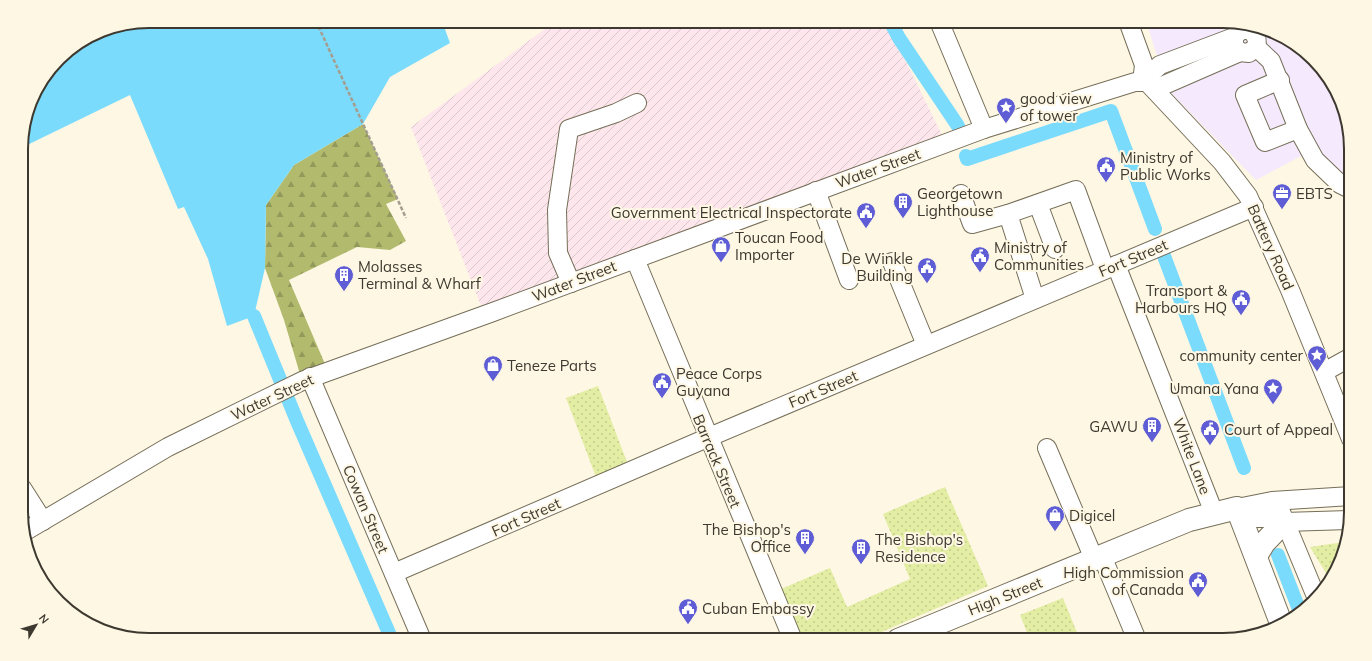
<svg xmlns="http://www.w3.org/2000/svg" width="1372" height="661" font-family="Mulish,sans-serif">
<defs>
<pattern id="industrial-furrows" width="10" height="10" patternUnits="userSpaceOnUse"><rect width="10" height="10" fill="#fde7ed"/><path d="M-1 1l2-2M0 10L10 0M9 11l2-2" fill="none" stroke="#dac7cc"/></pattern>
<pattern id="grass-dots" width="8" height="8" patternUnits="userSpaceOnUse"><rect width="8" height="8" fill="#e3eda3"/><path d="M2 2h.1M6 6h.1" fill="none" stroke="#c4cc8d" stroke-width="1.8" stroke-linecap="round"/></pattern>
<pattern id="forest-firs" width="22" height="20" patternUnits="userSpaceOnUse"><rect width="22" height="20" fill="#b2bb6d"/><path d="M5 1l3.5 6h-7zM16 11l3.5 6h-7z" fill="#92995a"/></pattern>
</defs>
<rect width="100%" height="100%" fill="#fef7e4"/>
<!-- commercial -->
<polygon fill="#f4e9fd" points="1146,21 1223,21 1279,34 1329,78 1350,133 1350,202 1301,156 1256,180 1168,90"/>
<!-- industrial -->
<polygon fill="url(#industrial-furrows)" points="556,21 886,21 944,139 481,306 411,127"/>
<!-- grass -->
<g fill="url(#grass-dots)">
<polygon points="598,386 627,462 596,477 566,398"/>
<polygon points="945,487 988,586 863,640 803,640 781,589 830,568 847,607 910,579 883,514"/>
<polygon points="1344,542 1338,568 1329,578 1310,547"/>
<polygon points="1063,598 1080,640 1030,640 1020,615"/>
</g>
<!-- forest -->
<polygon fill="url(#forest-firs)" points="363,124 398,199 386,204 406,241 390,250 357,247 289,280 328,371 302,381 284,320 265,268 266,205 294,165"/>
<!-- water -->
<polygon fill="#7bdbfc" points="149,21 442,21 450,43 390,77 363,124 294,165 266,205 265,268 254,316 227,326 208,259 184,207 178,209 130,95 21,148 21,140 34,92 64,53 100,31"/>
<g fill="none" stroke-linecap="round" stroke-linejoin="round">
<!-- canal -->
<g stroke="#7bdbfc" stroke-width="14">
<polyline points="890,21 899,38 958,126"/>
<polyline points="966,156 967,159 1111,111 1155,229"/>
<polyline points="1164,256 1244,468"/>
<polyline points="254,316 297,421 392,640"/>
<polyline points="1278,555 1300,612"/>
</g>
<!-- minor casing -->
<g stroke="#756e58" stroke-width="20">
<g id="minor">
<polyline points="939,21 984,129"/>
<polyline points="1128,21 1144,65 1142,82"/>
<polyline points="1256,47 1271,61 1298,129 1315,160 1340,184 1350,189"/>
<polyline points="1280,80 1245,95 1265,142 1298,129"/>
<polyline points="1147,82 1222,162 1248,196 1290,290 1351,439"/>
<path d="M 1147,82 L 1149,75 L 1160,65 L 1234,37 L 1241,30 C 1252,28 1259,36 1256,47 L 1249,53 L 1240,52 L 1234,46 L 1234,37"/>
<polyline points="1155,89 1240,52"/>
<polyline points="816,191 849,280"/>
<polyline points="961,194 972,224 1008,214"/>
<polyline points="1038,204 1055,249"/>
<polyline points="635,259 793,640"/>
<polyline points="892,262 926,345"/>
<polyline points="1116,265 1214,513"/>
<polyline points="571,283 558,253 557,210 569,129 616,113 637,103"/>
<polyline points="1035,299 1008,214 1076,190 1105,269"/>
<polyline points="1324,372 1351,357"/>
<polyline points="310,377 422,640"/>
<polyline points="1047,448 1094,559"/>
<polyline points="22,488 43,521"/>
<polyline points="1237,508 1272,501 1351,496"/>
<polyline points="1281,512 1315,594"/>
<polyline points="1241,518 1268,518 1284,522 1349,520"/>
<polyline points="24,532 168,447 302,381 493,312 984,129 1135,82 1147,82"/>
<polyline points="1102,556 1137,640"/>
<polyline points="394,573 707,438 1254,207"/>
</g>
</g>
<!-- major casing -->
<g stroke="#756e58" stroke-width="24">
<g id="major">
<polyline points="1256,556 1264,543 1284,522"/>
<polyline points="898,640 1189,520 1237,508 1281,623"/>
</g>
</g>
<!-- path -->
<polyline stroke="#a49e90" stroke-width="2.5" stroke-dasharray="4 2" stroke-linecap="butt" points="316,21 406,218"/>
<!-- minor -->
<use href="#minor" stroke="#fff" stroke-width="18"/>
<!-- major -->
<use href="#major" stroke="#fff" stroke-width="22"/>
</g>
<!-- icons -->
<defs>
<g id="sight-pin" transform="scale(1)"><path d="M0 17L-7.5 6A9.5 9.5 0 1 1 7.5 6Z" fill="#5e5dd5" stroke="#fef7e4"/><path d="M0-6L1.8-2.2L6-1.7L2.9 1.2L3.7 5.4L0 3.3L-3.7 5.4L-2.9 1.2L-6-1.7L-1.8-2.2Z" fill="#fff"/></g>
<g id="civic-pin" transform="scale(1)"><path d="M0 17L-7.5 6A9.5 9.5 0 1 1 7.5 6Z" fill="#5e5dd5" stroke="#fef7e4"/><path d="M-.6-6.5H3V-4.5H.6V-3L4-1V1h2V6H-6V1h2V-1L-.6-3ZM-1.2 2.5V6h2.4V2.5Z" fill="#fff"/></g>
<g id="office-pin" transform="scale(1)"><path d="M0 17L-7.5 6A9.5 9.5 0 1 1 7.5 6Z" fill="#5e5dd5" stroke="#fef7e4"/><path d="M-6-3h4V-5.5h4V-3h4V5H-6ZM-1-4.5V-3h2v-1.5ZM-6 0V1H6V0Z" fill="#fff"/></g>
<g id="building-pin" transform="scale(1)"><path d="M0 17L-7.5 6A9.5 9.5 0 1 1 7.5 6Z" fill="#5e5dd5" stroke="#fef7e4"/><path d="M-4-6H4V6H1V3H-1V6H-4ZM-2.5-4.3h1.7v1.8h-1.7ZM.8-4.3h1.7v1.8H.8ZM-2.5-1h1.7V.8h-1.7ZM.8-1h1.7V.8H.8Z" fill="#fff"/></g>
<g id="shop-pin" transform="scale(1)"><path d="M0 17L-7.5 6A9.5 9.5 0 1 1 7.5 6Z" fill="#5e5dd5" stroke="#fef7e4"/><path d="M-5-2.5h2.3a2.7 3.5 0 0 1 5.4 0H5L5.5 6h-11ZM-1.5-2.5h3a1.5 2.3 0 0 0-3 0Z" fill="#fff"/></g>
</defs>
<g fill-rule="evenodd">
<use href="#sight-pin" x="1006" y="107"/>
<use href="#civic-pin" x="1106" y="166"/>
<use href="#office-pin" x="1282" y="193"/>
<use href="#building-pin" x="903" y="202"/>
<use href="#civic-pin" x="866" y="212"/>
<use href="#shop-pin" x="721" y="246"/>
<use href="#civic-pin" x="980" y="256"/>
<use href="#civic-pin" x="927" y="267"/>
<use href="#building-pin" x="344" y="275"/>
<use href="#civic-pin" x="1241" y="299"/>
<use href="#sight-pin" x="1317" y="355"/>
<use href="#shop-pin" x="493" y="365"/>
<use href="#civic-pin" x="662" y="382"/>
<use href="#sight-pin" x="1273" y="388"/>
<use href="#building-pin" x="1152" y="426"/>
<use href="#civic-pin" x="1210" y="429"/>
<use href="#shop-pin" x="1055" y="515"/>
<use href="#building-pin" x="805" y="538"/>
<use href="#building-pin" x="861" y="548"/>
<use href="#civic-pin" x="1198" y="581"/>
<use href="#civic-pin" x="688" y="608"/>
</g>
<g text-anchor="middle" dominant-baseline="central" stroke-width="4" stroke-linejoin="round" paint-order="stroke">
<!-- poi labels -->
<g font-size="15" fill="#3d3930" stroke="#fef7e4" text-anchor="start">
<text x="1020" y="98">good view<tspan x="1020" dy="17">of tower</tspan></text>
<text x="1120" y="157">Ministry of<tspan x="1120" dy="17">Public Works</tspan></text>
<text x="917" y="193">Georgetown<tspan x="917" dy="17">Lighthouse</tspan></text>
<text x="1296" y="193">EBTS</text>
<text x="852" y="212" text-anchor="end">Government Electrical Inspectorate</text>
<text x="735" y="237">Toucan Food<tspan x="735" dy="17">Importer</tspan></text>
<text x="994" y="247">Ministry of<tspan x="994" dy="17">Communities</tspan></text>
<text x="913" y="258" text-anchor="end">De Winkle<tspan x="913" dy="17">Building</tspan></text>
<text x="358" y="266">Molasses<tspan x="358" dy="17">Terminal &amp; Wharf</tspan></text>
<text x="1227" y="290" text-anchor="end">Transport &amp;<tspan x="1227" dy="17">Harbours HQ</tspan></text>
<text x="1303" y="355" text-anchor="end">community center</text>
<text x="507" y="365">Teneze Parts</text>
<text x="676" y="373">Peace Corps<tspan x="676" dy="17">Guyana</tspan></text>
<text x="1259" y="388" text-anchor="end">Umana Yana</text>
<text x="1138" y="426" text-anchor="end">GAWU</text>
<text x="1224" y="429">Court of Appeal</text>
<text x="1069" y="515">Digicel</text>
<text x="791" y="529" text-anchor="end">The Bishop's<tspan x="791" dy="17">Office</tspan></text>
<text x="875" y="539">The Bishop's<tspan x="875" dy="17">Residence</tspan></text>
<text x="1184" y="572" text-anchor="end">High Commission<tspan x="1184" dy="17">of Canada</tspan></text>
<text x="702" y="608">Cuban Embassy</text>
</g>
<!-- street labels -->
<g font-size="15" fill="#3d3930" stroke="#fef7e4">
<text transform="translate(878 168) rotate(-20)">Water Street</text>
<text transform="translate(1271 247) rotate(66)">Battery Road</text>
<text transform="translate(1133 258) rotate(-23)">Fort Street</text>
<text transform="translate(574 281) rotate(-21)">Water Street</text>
<text transform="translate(823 389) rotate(-23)">Fort Street</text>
<text transform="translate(272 397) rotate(-25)">Water Street</text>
<text transform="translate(1192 456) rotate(69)">White Lane</text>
<text transform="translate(717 461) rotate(67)">Barrack Street</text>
<text transform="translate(366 509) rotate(67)">Cowan Street</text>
<text transform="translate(526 517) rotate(-24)">Fort Street</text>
<text transform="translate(1005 596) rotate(-22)">High Street</text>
</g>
</g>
<!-- crop -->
<path d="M0 0H1372V661H0ZM149 28H1223A121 121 0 0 1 1344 149V512A121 121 0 0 1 1223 633H149A121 121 0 0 1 28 512V149A121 121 0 0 1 149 28Z" fill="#fef7e4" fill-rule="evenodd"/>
<path fill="none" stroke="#3d3930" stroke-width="2" d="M149 28H1223A121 121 0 0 1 1344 149V512A121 121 0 0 1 1223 633H149A121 121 0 0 1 28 512V149A121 121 0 0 1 149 28Z"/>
<!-- north arrow -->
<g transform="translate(36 625) rotate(52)" stroke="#fef7e4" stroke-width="3" paint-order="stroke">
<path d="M0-3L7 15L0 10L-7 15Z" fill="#3d3930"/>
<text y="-6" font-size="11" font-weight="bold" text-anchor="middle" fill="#3d3930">N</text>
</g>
</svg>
